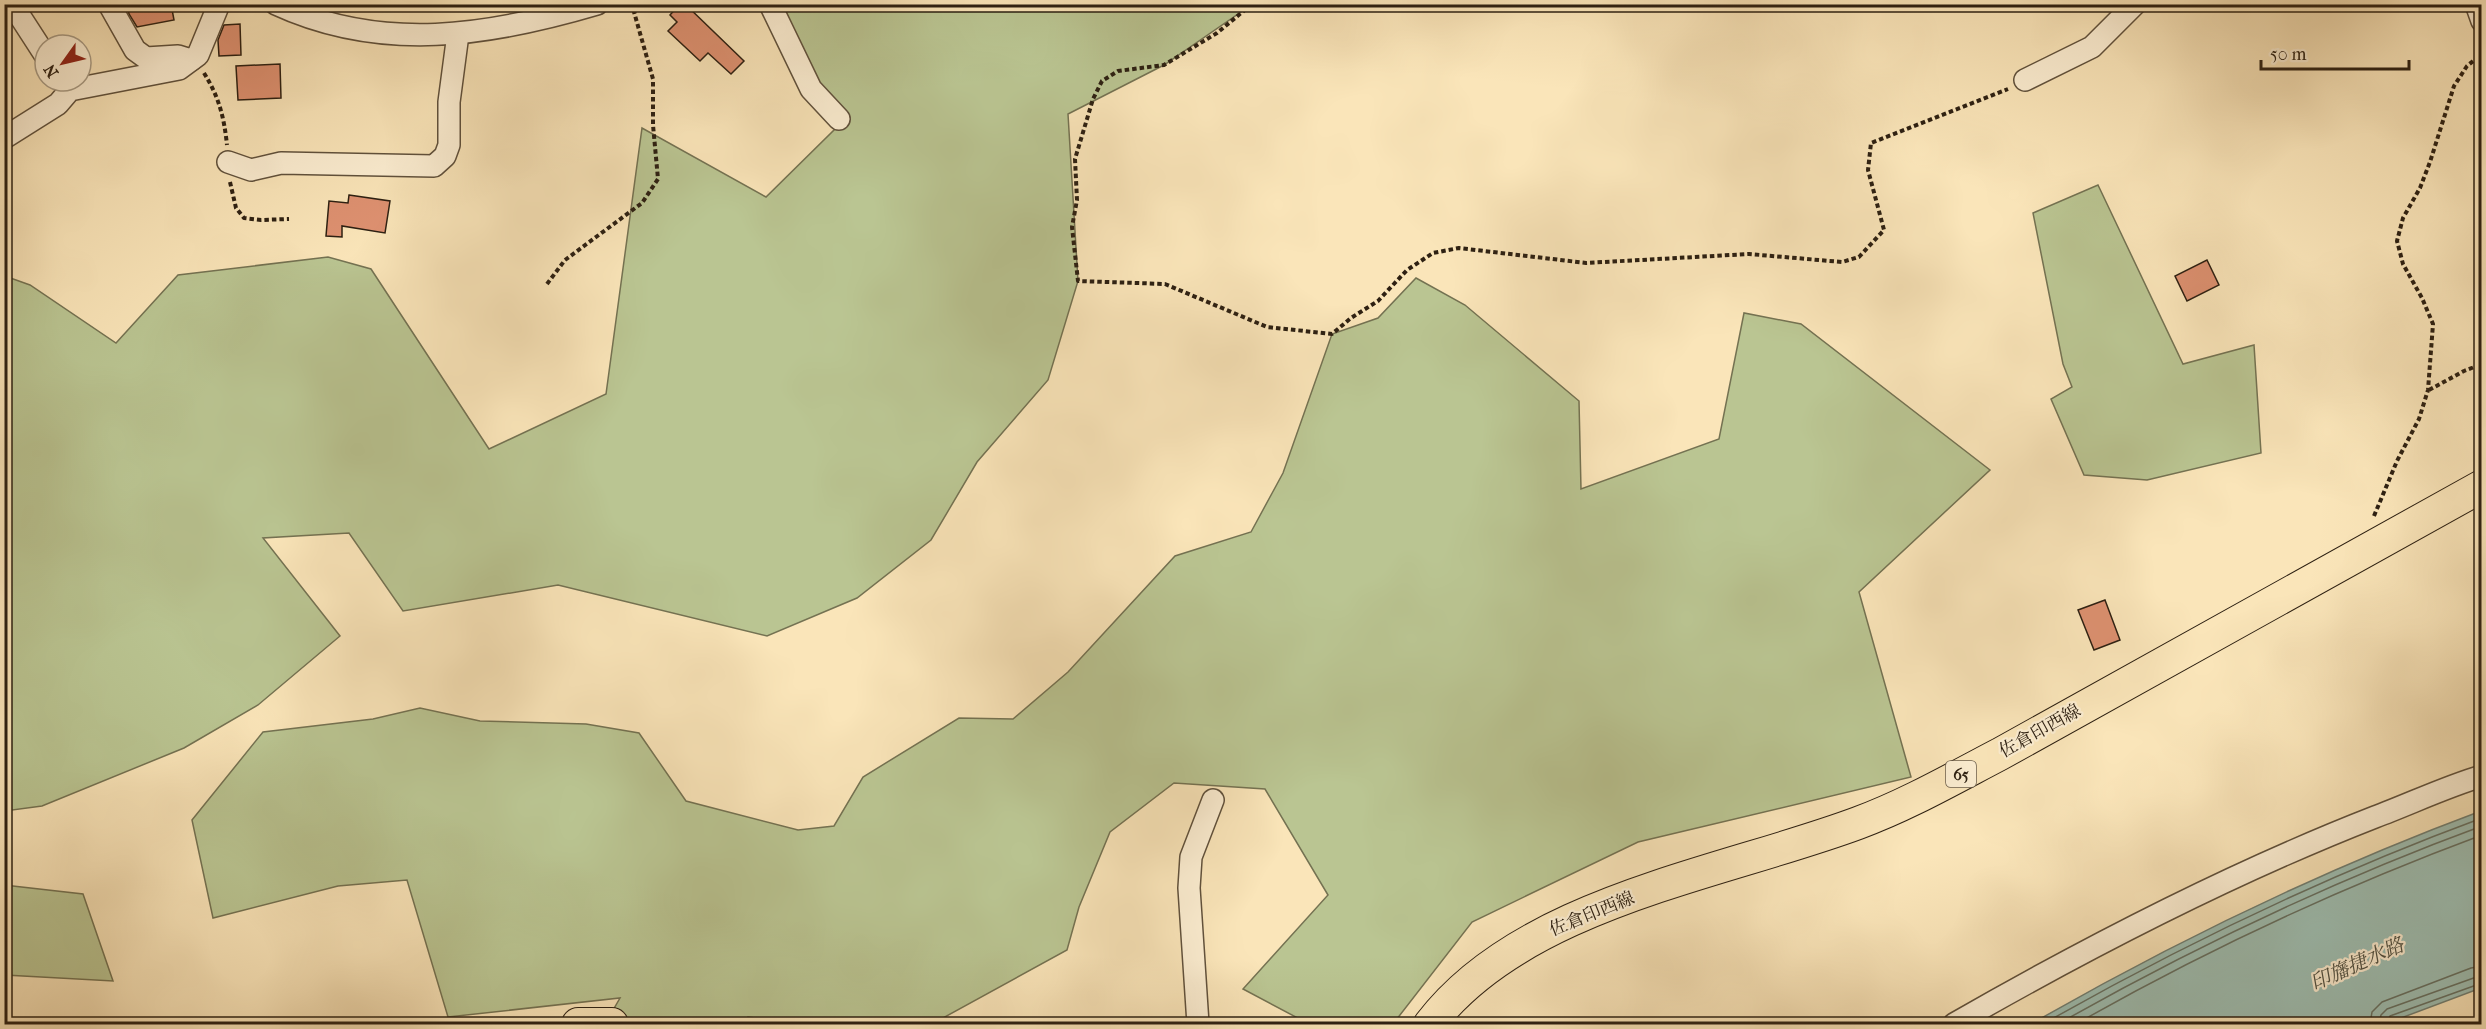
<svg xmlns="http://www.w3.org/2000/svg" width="2486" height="1029" font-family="'IM FELL French Canon','Noto Serif JP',serif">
<rect width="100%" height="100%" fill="#fae5b9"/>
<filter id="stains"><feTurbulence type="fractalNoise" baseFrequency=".00333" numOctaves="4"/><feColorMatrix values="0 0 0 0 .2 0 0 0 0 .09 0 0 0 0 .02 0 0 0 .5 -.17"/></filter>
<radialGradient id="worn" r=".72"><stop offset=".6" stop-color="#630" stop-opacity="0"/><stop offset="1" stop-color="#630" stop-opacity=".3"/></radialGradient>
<!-- green -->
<g fill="#bac592" stroke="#747252" stroke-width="1.5">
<polygon points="781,5 1251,5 1164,65 1068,114 1078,281 1048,380 977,462 931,540 857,598 767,636 558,585 403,611 349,533 263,538 340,636 258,705 184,748 42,806 5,811 5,276 30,285 116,343 178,275 328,257 371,269 489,449 606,394 642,128 766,197 835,129"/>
<polygon points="2098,185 2183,364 2254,345 2261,453 2147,480 2084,475 2051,399 2072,387 2063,364 2033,213"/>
<polygon points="1416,278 1465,305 1579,401 1581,489 1719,439 1744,313 1801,324 1990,470 1859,592 1911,777 1638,842 1472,922 1393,1024 1309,1024 1243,989 1328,895 1265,789 1174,783 1110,832 1079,907 1067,950 932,1024 800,1024 748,1017 738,1024 605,1024 620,998 448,1017 407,880 338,886 213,918 192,820 263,732 373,719 420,708 480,721 586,724 639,733 686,801 798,830 834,826 863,777 959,718 1013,719 1068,672 1175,556 1251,532 1283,473 1332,334 1378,318"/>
<polygon points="4,885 83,894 113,981 5,975"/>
</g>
<!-- water -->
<path fill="#9ebfb3" stroke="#717f73" stroke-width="1.5" d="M 2481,811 L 2481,988 L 2385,1024 L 2031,1024 C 2176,941 2325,869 2481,811 Z"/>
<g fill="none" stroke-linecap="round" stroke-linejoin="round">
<!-- shore -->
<g stroke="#667062" stroke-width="1.5">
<path d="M 2043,1024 C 2184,944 2330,874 2482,818"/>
<path d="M 2058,1024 C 2194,947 2335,880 2482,826"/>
<path d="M 2076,1024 C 2206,950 2342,887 2482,835"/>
<polyline points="2370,1024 2372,1012 2382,1002 2471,968 2482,966"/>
<polyline points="2379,1024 2381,1015 2387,1009 2482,975"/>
<polyline points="2386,1024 2390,1016 2482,983"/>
</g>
</g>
<!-- building -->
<g fill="#de9171" stroke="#2d2012" stroke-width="1.5">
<polygon points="127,4 171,4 174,20 137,27 129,14"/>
<polygon points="680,4 685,4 744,61 731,74 708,53 700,61 668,31 677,22 670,15"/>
<polygon points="240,24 241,55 219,56 218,40 224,25"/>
<polygon points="280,64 281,98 238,100 236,66"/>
<polygon points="349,195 390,201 385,233 342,226 342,237 326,236 329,201 348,203"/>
<polygon points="2207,260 2219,285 2187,301 2175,276"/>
<polygon points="2105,600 2120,640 2094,650 2078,610"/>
</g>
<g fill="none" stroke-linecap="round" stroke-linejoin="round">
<!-- street casing -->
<g stroke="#60513c" stroke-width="24">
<g id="street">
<polyline points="12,4 45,55"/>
<polyline points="109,4 135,50 146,58 178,56 191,60"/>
<path d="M 276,4 C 382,53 489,36 597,4"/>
<polyline points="770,4 811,89 839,119"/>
<polyline points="2476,4 2482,21"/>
<polyline points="2025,80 2092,47 2135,4"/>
<polyline points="4,138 58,104 70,90 179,69 198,55 219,4"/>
<polyline points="228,162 251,170 281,163 434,166 445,156 449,145 449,102 458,34"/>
<polyline points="1198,1024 1189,888 1191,857 1213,800"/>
<path d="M 1954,1024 C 2090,946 2229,874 2375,817 C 2410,804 2445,787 2482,776"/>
</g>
</g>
<!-- primary casing -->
<g stroke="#2d2012" stroke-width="34">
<g id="primary">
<polyline points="578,1024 612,1024"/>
<path d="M 1430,1024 C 1522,903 1721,874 1858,823 C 1907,805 1954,778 2000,754 L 2482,486"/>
</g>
</g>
<!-- path -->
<g stroke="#2d2012" stroke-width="4" stroke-dasharray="4.5 3" stroke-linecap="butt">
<polyline points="1252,4 1217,33 1164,65 1118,71 1102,81 1093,99 1075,159 1077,200 1072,227 1078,281 1165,284 1267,327 1332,334 1351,318 1378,301 1407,270 1433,253 1459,248 1586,263 1749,254 1842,262 1859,257 1884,230 1868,170 1871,143 2008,89"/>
<path d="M 204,73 C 219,97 224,117 227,145"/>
<polyline points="230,182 236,208 244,218 261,220 289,219"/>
<polyline points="547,284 565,260 642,203 658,179 653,125 653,79 634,12 645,4"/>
<polyline points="2429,390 2464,371 2482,364"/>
<polyline points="2374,516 2397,461 2419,419 2428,390 2433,324 2422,298 2403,264 2397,241 2403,218 2420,188 2430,162 2454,86 2467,66 2482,54"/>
<polyline points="2469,1024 2482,1020"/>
</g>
<!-- street -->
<use href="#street" stroke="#fceed2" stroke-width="21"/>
<!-- primary -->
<use href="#primary" stroke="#fae5b9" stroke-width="32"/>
</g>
<g text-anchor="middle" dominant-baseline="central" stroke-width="4.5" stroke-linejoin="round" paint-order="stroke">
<!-- shield labels -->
<rect fill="#fceed2" stroke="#6b5e4c" stroke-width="1.5" x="1946" y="761" width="30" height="26" rx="4.5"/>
<g font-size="16" font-weight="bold" fill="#2d2012">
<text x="1961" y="774">65</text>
</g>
<!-- street labels -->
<g font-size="18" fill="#2d2012" stroke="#fceed2">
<text transform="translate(2040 731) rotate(-29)">佐倉印西線</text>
<text transform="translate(1592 914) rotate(-22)">佐倉印西線</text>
</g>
<!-- water labels -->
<g font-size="20" font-style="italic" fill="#4f5042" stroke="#fceed2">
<text transform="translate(2357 964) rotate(-24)">印旛捷水路</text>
</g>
</g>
<!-- margin -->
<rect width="2486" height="1029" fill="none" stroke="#fae5b9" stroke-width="24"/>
<rect x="6" y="6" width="2474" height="1017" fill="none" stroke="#2d2012" stroke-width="3"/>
<rect x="12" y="12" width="2462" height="1005" fill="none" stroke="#2d2012" stroke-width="1.5"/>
<!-- north arrow -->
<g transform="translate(63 63) rotate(236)"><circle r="28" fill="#fceed2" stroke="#a99c85" stroke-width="1.5"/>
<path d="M0-4.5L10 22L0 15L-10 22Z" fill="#8f2418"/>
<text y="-9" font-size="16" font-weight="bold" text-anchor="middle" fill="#2d2012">N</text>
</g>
<!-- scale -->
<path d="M2261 60v9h148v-9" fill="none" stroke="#2d2012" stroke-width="3"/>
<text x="2270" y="60" font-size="18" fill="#2d2012" stroke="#fceed2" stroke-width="4.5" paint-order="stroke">50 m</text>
<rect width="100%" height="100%" filter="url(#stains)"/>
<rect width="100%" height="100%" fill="url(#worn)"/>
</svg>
